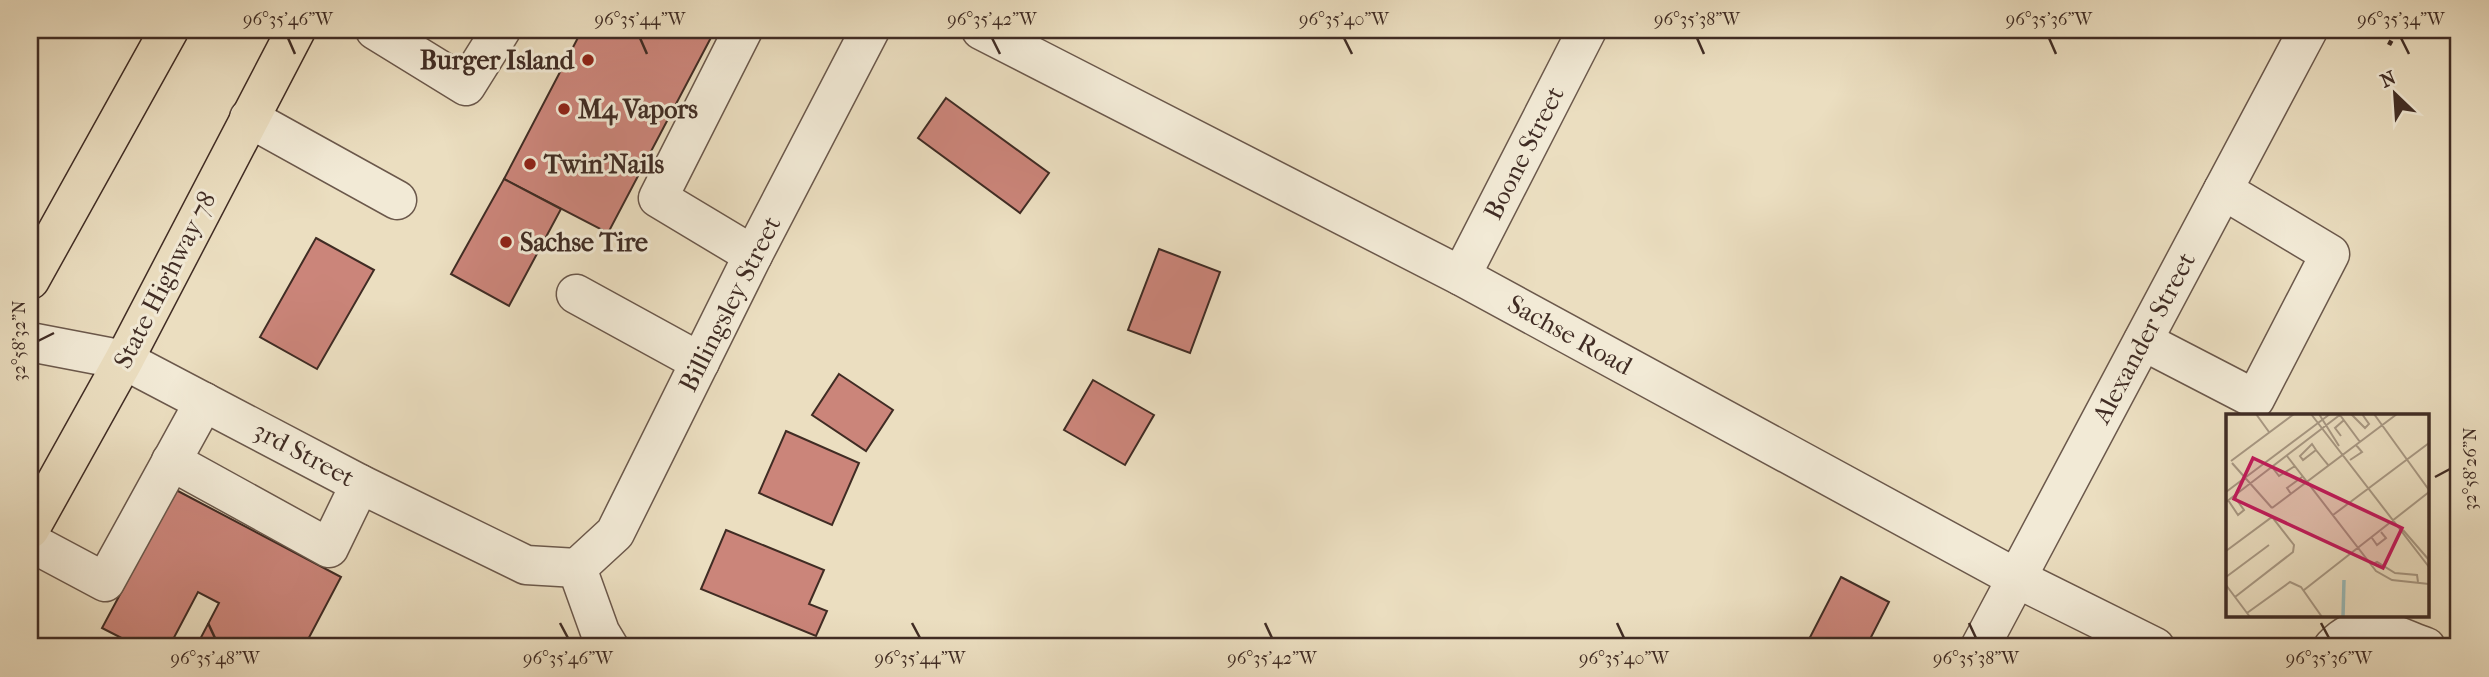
<svg xmlns="http://www.w3.org/2000/svg" width="2489" height="677" font-family="'IM FELL French Canon',serif">
<rect width="100%" height="100%" fill="#ebdec0"/>
<filter id="stains"><feTurbulence type="fractalNoise" baseFrequency=".00286" numOctaves="4"/><feColorMatrix values="0 0 0 0 .2 0 0 0 0 .09 0 0 0 0 .02 0 0 0 .5 -.17"/></filter>
<radialGradient id="worn" r=".72"><stop offset=".6" stop-color="#630" stop-opacity="0"/><stop offset="1" stop-color="#630" stop-opacity=".3"/></radialGradient>
<!-- building -->
<g fill="#cb857a" stroke="#402c24" stroke-width="2">
<polygon points="582,30 715,30 608,233 504,179"/>
<polygon points="946,98 1049,173 1020,213 918,138"/>
<polygon points="504,179 561,209 509,306 451,274"/>
<polygon points="316,238 374,270 317,369 260,337"/>
<polygon points="1159,249 1220,272 1190,353 1128,330"/>
<polygon points="839,374 893,410 866,451 812,415"/>
<polygon points="1093,380 1154,415 1125,465 1064,430"/>
<polygon points="786,431 859,463 832,525 759,493"/>
<polygon points="176,490 341,577 304,647 196,647 219,603 198,592 169,647 139,647 102,628"/>
<polygon points="726,530 824,570 809,604 827,611 816,636 701,589"/>
<polygon points="1841,577 1889,602 1866,647 1805,647"/>
</g>
<g fill="none" stroke-linecap="round" stroke-linejoin="round">
<!-- minor casing -->
<g stroke="#6b584b" stroke-width="41">
<g id="minor">
<polyline points="375,30 466,86 501,30"/>
<polyline points="743,30 658,198 753,255"/>
<polyline points="981,30 1461,276 2016,578 2155,647"/>
<polyline points="249,118 397,200"/>
<polyline points="1461,276 1587,30"/>
<polyline points="576,294 700,362"/>
<polyline points="2143,341 2255,399 2330,254 2223,190"/>
<polyline points="30,342 124,360 360,484 526,565 577,568"/>
<polyline points="171,461 329,548 360,484"/>
<polyline points="30,542 105,582 204,402"/>
<polyline points="577,568 615,533 753,255 870,30"/>
<polyline points="577,568 600,632 609,647"/>
<polyline points="1980,647 2308,30"/>
<path d="M 2333,647 C 2363,615 2392,635 2426,647"/>
</g>
</g>
<!-- major casing -->
<g stroke="#402c24" stroke-width="41">
<g id="major">
<polyline points="30,280 169,30"/>
<polyline points="30,529 124,360 296,30"/>
</g>
</g>
<!-- path -->
<polyline stroke="#402c24" stroke-width="4.5" stroke-dasharray="5 3.5" stroke-linecap="butt" points="2389,45 2397,30"/>
<!-- minor -->
<use href="#minor" stroke="#f2ead6" stroke-width="38"/>
<!-- major -->
<use href="#major" stroke="#ebdec0" stroke-width="38"/>
</g>
<!-- ticks -->
<path fill="none" stroke="#402c24" stroke-width="2.5" d="M 288,38 L 295,54M 640,38 L 647,54M 992,38 L 1000,54M 1344,38 L 1352,54M 1697,38 L 1704,54M 2049,38 L 2056,54M 2401,38 L 2409,54M 38,341 L 54,333M 2435,477 L 2450,469M 208,623 L 215,638M 560,623 L 568,638M 912,623 L 920,638M 1265,623 L 1272,638M 1617,623 L 1624,638M 1969,623 L 1976,638M 2321,623 L 2329,638"/>
<!-- markers -->
<g fill="#8f2418" stroke="#f2ead6" stroke-width="2.5">
<circle cx="588" cy="60" r="7"/>
<circle cx="564" cy="109" r="7"/>
<circle cx="530" cy="164" r="7"/>
<circle cx="506" cy="242" r="7"/>
</g>
<g text-anchor="middle" dominant-baseline="central" stroke-width="6" stroke-linejoin="round" paint-order="stroke">
<!-- poi labels -->
<g font-size="26" font-weight="bold" fill="#402c24" stroke="#f2ead6" text-anchor="start">
<text x="574" y="60" text-anchor="end">Burger Island</text>
<text x="578" y="109">M4 Vapors</text>
<text x="544" y="164">Twin'Nails</text>
<text x="520" y="242">Sachse Tire</text>
</g>
<!-- street labels -->
<g font-size="26" fill="#402c24" stroke="#f2ead6">
<text transform="translate(1524 153) rotate(-63)">Boone Street</text>
<text transform="translate(165 280) rotate(-63)">State Highway 78</text>
<text transform="translate(730 304) rotate(-63)">Billingsley Street</text>
<text transform="translate(1570 335) rotate(29)">Sachse Road</text>
<text transform="translate(2144 338) rotate(-62)">Alexander Street</text>
<text transform="translate(304 454) rotate(28)">3rd Street</text>
</g>
</g>
<!-- overview -->
<g transform="translate(2226 414)">
<rect width="203" height="203" fill="#ebdec0"/>
<path fill="none" stroke="#9abbb9" stroke-width="3.5" d="M 117,203 L 118,166"/>
<path fill="none" stroke="#a79782" stroke-width="2" d="M 30,0 L 43,18M 85,0 L 203,153M 93,0 L 113,32M 125,0 L 139,14 L 143,10 L 136,0M 148,0 L 203,76M 114,1 L 134,28M 115,22 L 109,14 L 118,6M 90,36 L 77,46 L 74,42 L 86,30 L 90,36 L 98,46 L 103,52M 61,42 L 150,157 L 166,166 L 203,170M 124,46 L 136,38 L 130,31M 5,47 L 68,0M 6,49 L 46,94M 46,53 L 53,62 L 69,52M 0,78 L 104,0M 65,80 L 61,74 L 76,63M 2,86 L 12,101 L 18,96 L 8,82M 0,88 L 115,0M 46,94 L 171,0M 107,101 L 203,29M 177,116 L 203,146M 146,124 L 151,131 L 160,124 L 155,118M 0,137 L 46,103 L 68,131 L 67,138 L 9,183M 145,151 L 151,148 L 169,159 L 191,161 L 192,168M 0,163 L 43,131M 0,171 L 24,203M 78,176 L 203,78M 21,199 L 64,168 L 75,173 L 96,203"/>
<path fill="#c2185b" fill-opacity="0.15" stroke="#c2185b" stroke-width="3.5" d="M 27,44 L 176,114 L 157,154 L 8,85 Z"/>
<rect width="203" height="203" fill="none" stroke="#402c24" stroke-width="3.5"/>
</g>
<!-- margin -->
<rect width="2489" height="677" fill="none" stroke="#ebdec0" stroke-width="77"/>
<!-- north arrow -->
<g transform="translate(2395 94) rotate(335)" stroke="#f2ead6" stroke-width="5" paint-order="stroke">
<path d="M0-5L12 26L0 18L-12 26Z" fill="#402c24"/>
<text y="-10" font-size="19" font-weight="bold" text-anchor="middle" fill="#402c24">N</text>
</g>
<rect x="38" y="38" width="2412" height="600" fill="none" stroke="#402c24" stroke-width="2.5"/>
<g font-size="18" text-anchor="middle" fill="#402c24">
<text x="288" y="25">96°35'46"W</text>
<text x="640" y="25">96°35'44"W</text>
<text x="992" y="25">96°35'42"W</text>
<text x="1344" y="25">96°35'40"W</text>
<text x="1697" y="25">96°35'38"W</text>
<text x="2049" y="25">96°35'36"W</text>
<text x="2401" y="25">96°35'34"W</text>
<text transform="translate(19 341) rotate(-90)" y="6">32°58'32"N</text>
<text transform="translate(2470 469) rotate(-90)" y="6">32°58'26"N</text>
<text x="215" y="664">96°35'48"W</text>
<text x="568" y="664">96°35'46"W</text>
<text x="920" y="664">96°35'44"W</text>
<text x="1272" y="664">96°35'42"W</text>
<text x="1624" y="664">96°35'40"W</text>
<text x="1976" y="664">96°35'38"W</text>
<text x="2329" y="664">96°35'36"W</text>
</g>
<rect width="100%" height="100%" filter="url(#stains)"/>
<rect width="100%" height="100%" fill="url(#worn)"/>
</svg>
